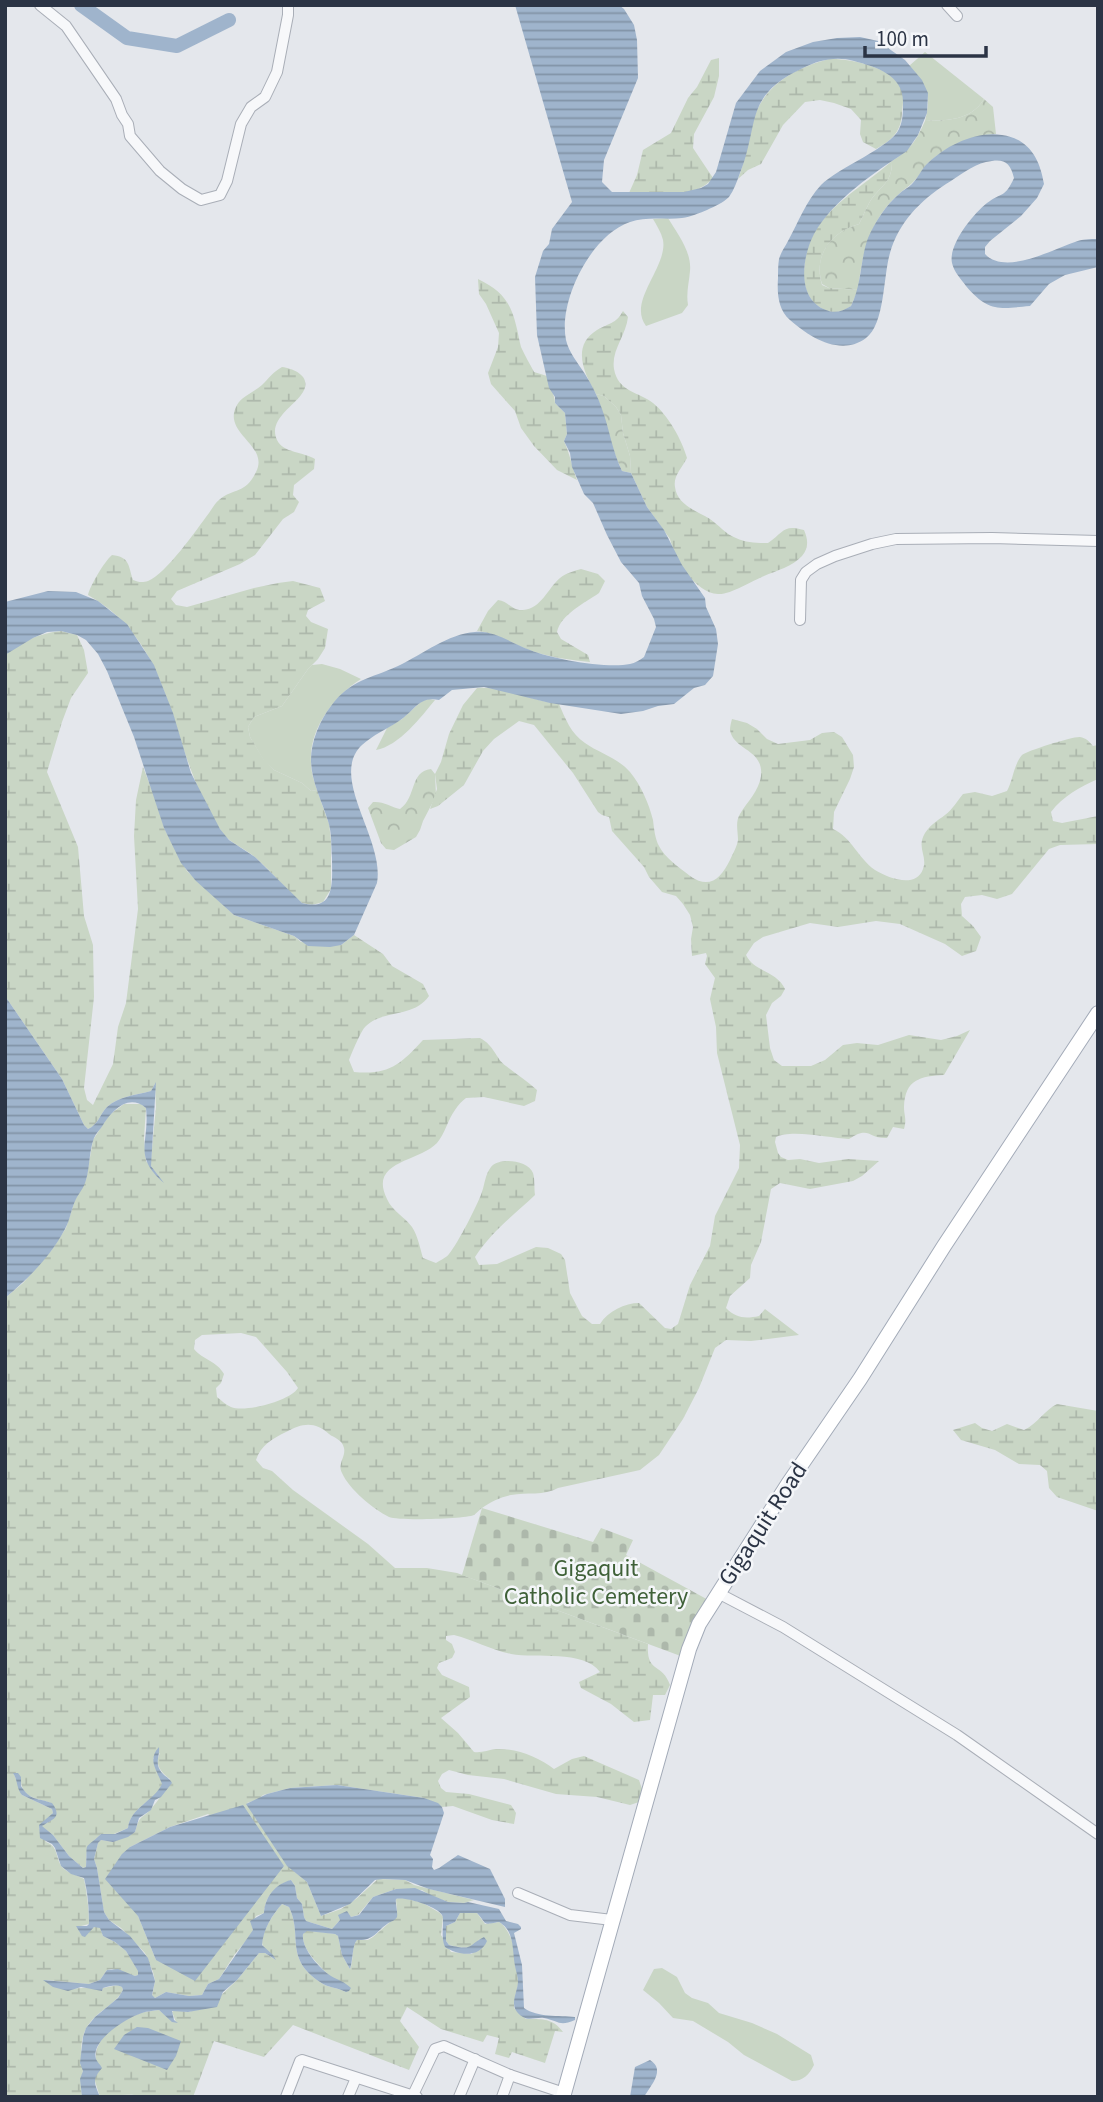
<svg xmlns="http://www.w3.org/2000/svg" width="1103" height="2102" font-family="'Source Sans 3',sans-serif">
<defs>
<pattern id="forest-crowns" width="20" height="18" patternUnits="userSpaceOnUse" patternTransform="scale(1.75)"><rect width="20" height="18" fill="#c9d6c5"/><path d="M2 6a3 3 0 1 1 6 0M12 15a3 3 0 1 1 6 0" fill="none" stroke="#adb8ab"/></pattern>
<pattern id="wetland-marsh" width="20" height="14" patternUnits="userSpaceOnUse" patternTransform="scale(1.75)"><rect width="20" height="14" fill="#c9d6c5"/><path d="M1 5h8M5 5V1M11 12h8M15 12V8" fill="none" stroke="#adb8ab"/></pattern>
<pattern id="cemetery-stones" width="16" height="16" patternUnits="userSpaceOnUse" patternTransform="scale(1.75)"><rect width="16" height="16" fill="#c9d6c5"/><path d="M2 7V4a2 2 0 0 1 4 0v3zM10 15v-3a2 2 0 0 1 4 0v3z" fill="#adb8ab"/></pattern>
<pattern id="water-rules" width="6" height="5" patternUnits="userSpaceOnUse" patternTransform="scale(1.75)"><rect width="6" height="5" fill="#9fb4cc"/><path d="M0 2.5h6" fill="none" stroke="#8293a7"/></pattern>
</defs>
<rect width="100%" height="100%" fill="#e4e7ec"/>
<!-- green -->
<g fill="#c9d6c5">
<path d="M 925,52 L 984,99 C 971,121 947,120 925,121 C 932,97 926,83 909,66 Z"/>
<path d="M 668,218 C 677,233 692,252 690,271 C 689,283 686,293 688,305 L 682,313 L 646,326 C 627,301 668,267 663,240 C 661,232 657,226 653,219 Z"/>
<path d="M 322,664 L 340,669 L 361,679 C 334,696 309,729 311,762 C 311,772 314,781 317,790 L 311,791 L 302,783 L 274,770 L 264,761 L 250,737 L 248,727 L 254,717 L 282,706 L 308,669 L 312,665 Z"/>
<path d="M 429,699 L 435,700 C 421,717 399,746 376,750 L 387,728 L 402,719 L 423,700 Z"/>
<path d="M 662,1968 L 677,1977 L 685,1993 L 692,1998 L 708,2003 L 719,2013 L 752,2023 L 777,2034 L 811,2055 L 814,2065 C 809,2075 803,2081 792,2081 L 744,2055 L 728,2042 L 693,2021 L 673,2018 L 659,2003 L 643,1990 L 654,1969 Z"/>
</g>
<!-- forest -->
<g fill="url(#forest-crowns)">
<path d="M 984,99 L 993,107 L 996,134 C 971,136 946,146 928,163 C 923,168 920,175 915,180 C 910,186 904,189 899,194 C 870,219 862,254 858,290 L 829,288 L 822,284 C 813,255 831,232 859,224 C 864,215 867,205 873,197 C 885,183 892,180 892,161 C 911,149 916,141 925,121 C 947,120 971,121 984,99 Z"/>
<path d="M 596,394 L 604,396 L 616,407 L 621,415 L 623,433 L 630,456 L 631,473 L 622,471 C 610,446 606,419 596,394 Z"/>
<path d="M 431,769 L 435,774 L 436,796 L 423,821 L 420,830 L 416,837 L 394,850 L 386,849 L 381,843 L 368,808 L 373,802 C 383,801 391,807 400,809 C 417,797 409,772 431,769 Z"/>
</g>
<!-- wetland -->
<g fill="url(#wetland-marsh)" fill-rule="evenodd">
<path d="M 719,58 L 719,76 L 714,97 L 694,134 L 693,148 L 713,178 C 695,200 654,193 629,193 L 637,175 L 643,150 L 671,133 L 688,98 L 697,87 L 711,60 Z"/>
<path d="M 829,59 C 849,58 893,67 902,89 C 904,96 903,104 902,111 C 902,130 893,140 876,149 L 863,142 L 860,134 L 861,120 L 851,109 L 834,103 L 820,100 L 805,102 L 783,125 L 761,164 L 748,170 L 738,179 C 746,160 747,141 753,121 C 763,86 794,68 829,59 Z"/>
<path d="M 892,161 C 892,180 885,183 873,197 C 867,205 864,215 859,224 C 831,232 813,255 822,285 L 829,288 L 858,290 L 851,306 C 842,313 831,314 821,308 C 808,301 803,285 804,271 C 805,264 805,256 807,249 C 820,208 863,187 892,161 Z"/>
<path d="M 478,279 C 500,290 510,300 516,325 C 518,332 519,340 521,347 C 525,356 530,364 534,372 L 547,376 C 549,386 555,395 555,403 L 565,413 L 567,434 L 564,441 C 570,454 572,467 577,480 L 557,470 L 534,446 L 521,428 L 515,411 L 491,384 L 488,373 L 498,347 L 499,333 L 486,304 L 479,294 Z"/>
<path d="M 623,311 L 628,317 C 626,336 611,350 614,369 C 618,392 639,392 653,403 C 668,415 682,440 687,458 C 682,468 673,476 675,487 C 677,505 697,511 710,519 C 719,525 725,534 736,538 C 746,543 757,543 768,543 C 784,532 783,524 804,530 C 808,539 809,548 802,556 C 793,566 776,571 764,576 C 752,581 730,595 718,594 C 695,593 675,559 670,539 L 647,507 L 631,473 L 630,456 L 623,433 L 621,415 L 616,407 L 604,396 L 596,394 C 584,373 571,346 597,330 C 609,323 616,324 623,311 Z"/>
<path d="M 282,367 C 296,369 314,378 301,395 C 292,407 268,421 277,440 C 283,453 304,452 315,459 L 314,469 L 294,485 L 293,495 L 299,502 L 294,512 L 283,519 L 255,555 L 240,564 L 177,591 L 171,599 L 176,605 L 187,607 L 254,588 L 278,583 L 293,581 L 320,588 L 325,601 L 308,610 L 306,616 L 311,622 L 328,629 L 325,648 L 318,659 L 308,669 L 282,706 L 254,717 L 248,727 L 250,737 L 264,760 L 274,770 L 302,783 L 311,791 L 317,790 L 329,824 L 331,840 L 331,889 L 323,902 L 312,905 L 302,903 C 285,889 272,872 256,858 C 245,848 230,844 222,832 C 167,754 180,647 88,595 C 90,586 104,562 112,555 C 130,557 128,565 133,580 C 138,582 142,583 148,581 C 166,574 197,529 209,513 C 212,509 215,503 219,500 C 234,487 245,495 256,472 C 270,445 221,433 237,405 C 242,396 254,392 262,385 C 269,378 273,372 282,367 Z"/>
<path d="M 581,569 L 598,574 L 605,581 L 599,593 C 585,603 561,614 557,632 L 561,639 L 588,655 L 590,662 C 572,660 553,658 535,652 C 515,646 498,633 477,631 L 488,611 L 498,600 C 508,601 512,611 523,610 C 541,609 548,588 560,578 C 566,573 574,571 581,569 Z"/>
<path d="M 61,631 L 77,635 L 84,650 L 88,673 L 71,698 L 62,722 L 47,772 L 78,847 L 84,916 L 93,945 L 94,997 L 84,1088 L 87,1100 L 93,1105 L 113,1064 L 118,1027 L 126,1003 L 138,909 L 134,836 L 136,800 L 143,767 L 159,808 L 164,828 L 187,871 L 234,915 L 294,936 L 301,942 L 341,945 L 354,935 L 383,954 L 392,966 L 423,984 L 429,996 C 414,1018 384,1009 366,1026 C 361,1030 352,1053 349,1060 L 354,1072 C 389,1075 400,1065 423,1040 L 480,1038 C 495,1046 495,1058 506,1066 C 517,1075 527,1081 537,1090 L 535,1101 L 524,1106 L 484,1097 L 466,1098 C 462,1101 458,1105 455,1110 C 448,1119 445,1134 437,1143 C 419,1162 368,1161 387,1199 C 392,1211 405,1217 412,1227 C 418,1236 420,1248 423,1258 L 436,1263 C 440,1260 446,1258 449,1254 C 458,1243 477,1206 482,1192 C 485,1183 485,1175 491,1167 C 499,1157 528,1160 533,1173 C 535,1179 534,1188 535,1195 C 513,1216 492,1231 475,1257 L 479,1265 L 497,1264 L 536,1247 L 548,1248 L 561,1254 L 565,1260 L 570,1293 L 582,1316 L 592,1324 L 600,1324 C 608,1311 625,1303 639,1303 L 665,1328 L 671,1329 L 678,1324 L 690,1285 L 710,1246 L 715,1216 L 739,1168 L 740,1145 L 717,1053 L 716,1027 L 710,999 L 715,978 L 705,964 L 707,956 L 706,953 L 692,956 L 691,939 L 693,927 L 690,915 L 683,904 L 676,896 L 662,892 L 649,877 L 644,867 L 612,831 L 609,817 L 602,815 L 598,812 L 573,773 L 534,725 L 519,721 L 494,739 L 483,751 L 464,785 L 438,806 L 430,809 L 437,789 L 435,774 L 441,762 L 449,734 L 463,705 L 477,688 C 504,686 531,701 559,704 C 565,718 571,734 585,743 C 599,753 618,758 630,772 C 641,785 649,804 653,820 C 654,828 655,839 659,846 C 664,857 680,868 690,876 C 710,890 721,878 730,860 C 733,853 737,847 738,840 C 738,831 735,822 740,814 C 747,802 759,791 761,776 C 764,749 733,750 730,730 C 730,726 731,723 732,719 L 747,723 L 757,729 L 767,739 L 778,744 L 810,740 L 822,733 L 834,732 L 842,737 L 853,755 L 854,767 L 850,779 L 834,812 L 833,829 C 852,838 858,858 875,870 C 888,878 916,889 923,869 C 928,856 916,848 925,833 C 931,824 937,821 945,815 C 953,809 957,801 963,794 L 975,792 L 992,796 L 1007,791 C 1013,780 1014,764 1022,755 C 1026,751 1074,736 1080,737 C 1086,738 1089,741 1093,746 L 1098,745 L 1098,779 C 1080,787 1063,796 1051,812 L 1053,821 L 1062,823 L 1098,816 L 1098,844 L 1060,845 L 1049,849 L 1012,894 L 997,899 L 982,895 L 965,897 L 961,904 L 962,916 L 973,926 L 981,937 L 976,951 L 962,956 L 945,944 L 900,924 L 876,921 L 838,927 L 810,923 L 763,937 L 754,943 L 746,955 C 754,972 777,971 785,989 L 781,996 L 772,1003 L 766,1015 L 770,1048 L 774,1060 L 782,1066 L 811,1066 L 825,1060 L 843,1045 L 857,1043 L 878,1045 L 909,1035 L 941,1040 L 957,1036 L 970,1030 L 944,1075 C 921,1076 905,1079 904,1107 C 904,1116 907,1118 904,1129 L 893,1127 L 887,1138 C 868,1139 870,1125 849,1139 C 831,1138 791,1129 776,1137 L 775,1142 L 778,1153 L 781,1157 L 788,1160 L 800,1159 L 819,1163 L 848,1159 L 879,1161 L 862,1176 L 853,1181 L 810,1189 L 780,1183 L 771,1189 L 761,1242 L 751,1265 L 750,1278 L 730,1296 L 726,1308 C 736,1318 745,1319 759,1316 L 765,1309 L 799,1335 L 751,1341 L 726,1340 L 715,1348 L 699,1388 L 683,1419 L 659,1455 L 640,1470 L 558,1488 C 544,1496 527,1492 511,1495 C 501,1497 490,1502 482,1508 C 479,1510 477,1513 474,1515 C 465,1519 398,1521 389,1517 C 373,1509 349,1489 342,1473 C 337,1464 346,1457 344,1448 C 342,1439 334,1438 329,1434 C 315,1421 302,1423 286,1432 C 272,1439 261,1445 256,1460 L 263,1468 L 272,1471 L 293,1490 L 368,1544 L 395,1568 L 427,1568 L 457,1573 L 648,1644 C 646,1674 662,1662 670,1685 L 665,1695 L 653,1695 L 650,1720 L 634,1722 L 611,1704 L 581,1688 L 579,1682 L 600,1672 C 583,1649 536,1659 511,1654 C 491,1650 474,1640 454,1635 L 446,1636 L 446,1640 L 452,1644 L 455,1652 L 452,1658 L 439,1663 L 437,1668 L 442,1675 L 469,1687 L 470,1697 L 441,1718 L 458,1733 L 474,1752 C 482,1753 488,1750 496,1749 C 515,1748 539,1757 554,1769 L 572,1759 L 584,1756 L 639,1780 L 642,1789 L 639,1802 L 630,1805 L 597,1797 L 556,1794 L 504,1779 L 468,1775 L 449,1770 L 442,1774 L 438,1781 L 441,1788 L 446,1792 L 469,1794 L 511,1805 L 516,1813 L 514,1824 L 492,1820 L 453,1806 L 442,1807 L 424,1798 L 337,1785 L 290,1788 L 263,1795 L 259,1799 L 247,1803 L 287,1865 L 307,1882 L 321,1916 L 341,1909 L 356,1899 L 378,1879 L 405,1880 L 414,1885 L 474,1900 L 464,1903 L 448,1902 L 431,1896 L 422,1890 L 396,1889 L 373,1897 L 358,1915 L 351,1917 L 347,1912 L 332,1929 L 306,1921 L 304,1917 L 302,1904 L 297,1898 L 295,1886 L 291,1880 C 275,1886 265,1896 264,1913 L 256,1916 L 252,1925 L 253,1930 L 251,1935 L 235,1954 L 219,1979 L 208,1984 L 202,1995 L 189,1996 L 166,1992 L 155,1998 L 152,1996 L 155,1981 L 153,1972 L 145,1953 L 121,1928 L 109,1920 L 104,1912 L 97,1868 L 94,1859 L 98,1843 L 101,1840 L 113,1842 L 135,1832 C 140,1814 141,1820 151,1809 C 159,1800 165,1790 170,1779 C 161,1772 154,1765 160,1753 L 153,1758 C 156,1765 163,1778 162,1785 C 160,1797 130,1807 128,1828 L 114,1834 L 101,1834 C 86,1848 87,1846 86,1867 L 83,1868 L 69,1856 L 53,1835 L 41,1826 C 53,1820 61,1816 51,1803 C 38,1798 23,1799 21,1782 L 14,1774 L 22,1795 L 52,1809 L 53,1813 L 39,1828 L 46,1842 C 59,1847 55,1857 62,1867 C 67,1873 77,1875 84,1879 C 87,1894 89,1908 89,1924 L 77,1927 L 82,1935 L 94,1927 L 100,1927 L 103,1936 L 115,1942 L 126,1951 L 139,1971 L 138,1975 L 135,1976 L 112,1969 L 107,1970 L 100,1980 L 89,1984 L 46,1980 C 64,1996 81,1983 102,1991 L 103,1988 L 118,1985 L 122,1987 L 123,1990 C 117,2002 104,2008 95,2017 C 79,2032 80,2050 83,2069 C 83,2073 81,2076 81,2080 C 80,2085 82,2092 82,2097 L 5,2097 L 5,1298 L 23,1283 L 51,1251 L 66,1228 L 75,1200 L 86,1180 L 93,1140 L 109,1115 L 124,1104 L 141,1104 L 146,1108 L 144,1138 L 146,1161 L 160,1179 L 151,1166 L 151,1159 L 156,1107 L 155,1084 L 151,1091 C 136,1095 119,1096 107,1107 C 100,1114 98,1125 88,1129 L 84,1125 L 62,1079 L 5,996 L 5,655 C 22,641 40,633 61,631 ZM 241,1333 L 256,1337 L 287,1372 L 298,1388 C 290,1401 245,1413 231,1407 C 226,1405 221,1400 217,1397 L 216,1388 L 221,1383 L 224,1374 C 217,1361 203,1360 194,1349 L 195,1340 L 202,1335 ZM 208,1814 L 284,1866 L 156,1960 L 138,1916 L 130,1847 L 170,1827 Z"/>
<path d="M 1057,1404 L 1098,1411 L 1098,1511 L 1057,1497 L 1049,1488 L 1047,1471 L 1040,1465 L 1019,1464 L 995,1450 L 961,1440 L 953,1430 L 975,1423 L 982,1428 L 992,1431 L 1007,1424 L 1024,1430 C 1037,1424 1045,1410 1057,1404 Z"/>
<path d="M 401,1897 L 423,1903 L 440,1913 L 443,1917 L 441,1935 L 451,1952 L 472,1954 L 480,1938 C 472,1951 462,1948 449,1945 L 446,1941 L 446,1926 L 455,1922 L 460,1913 L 477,1913 L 485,1924 L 499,1922 C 513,1930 521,1968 518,1985 C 516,1993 514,1999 514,2008 L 526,2019 C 542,2019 553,2018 563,2032 L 555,2031 L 545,2063 L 512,2052 L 509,2058 L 495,2054 L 499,2038 L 487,2035 L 483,2042 L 441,2029 L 407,2007 L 400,2021 L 419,2047 L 409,2070 L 293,2025 L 264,2057 L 214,2041 L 193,2097 L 143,2097 C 128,2092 115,2097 100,2097 L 94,2078 L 99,2071 C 98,2066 95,2060 96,2054 C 98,2034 124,2018 141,2013 C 147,2011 153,2011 159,2010 L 172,2021 L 176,2022 L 172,2012 L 175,2010 L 188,2012 L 210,2006 L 237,1980 L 259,1953 L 265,1953 L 274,1959 C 271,1955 266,1950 263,1946 C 258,1937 275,1911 282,1904 L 289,1907 C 303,1936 284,1958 320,1982 C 328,1988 337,1987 346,1992 C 334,1978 300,1953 303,1934 L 307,1930 L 335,1934 L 338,1936 L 342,1955 L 350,1969 C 354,1960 351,1946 357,1940 L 368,1940 L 373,1937 L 389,1923 L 397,1911 L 396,1899 Z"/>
</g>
<!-- cemetery -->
<polygon fill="url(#cemetery-stones)" points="482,1508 593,1542 601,1528 633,1540 626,1555 712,1602 686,1658 462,1575"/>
<!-- water -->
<g fill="url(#water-rules)">
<path d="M 515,5 L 619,5 L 624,9 L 634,25 L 637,40 L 638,78 L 604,160 L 602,182 L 612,192 L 684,192 L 701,188 L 708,184 L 716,172 L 736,103 L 760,71 L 786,52 L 813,42 L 837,38 L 860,37 L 878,41 L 905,60 L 922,80 L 928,93 L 927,113 L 918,135 L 907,151 C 874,173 834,199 814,234 C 802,257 796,299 826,310 C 835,314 843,311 851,306 C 862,284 860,260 868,238 C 875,222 886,205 899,194 C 903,190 908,188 912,184 C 918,178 922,168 928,163 C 947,145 976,131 1002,135 C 1030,139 1040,160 1044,184 L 1037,198 L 1021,216 L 990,241 L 985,247 L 985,254 C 1006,276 1053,249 1075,242 C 1082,239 1090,239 1098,239 L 1098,267 L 1065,275 L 1049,284 L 1030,306 C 999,309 988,312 966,286 C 961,279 954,272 952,263 C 948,245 973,214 987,203 C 1002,192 1005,198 1014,178 C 1010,161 1003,158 986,162 C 972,165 958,177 946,184 C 920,201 899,222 890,253 C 883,277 885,324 866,338 C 841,357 809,337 790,320 C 778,310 777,293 778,278 C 778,272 778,265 779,259 C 781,252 785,247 788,241 C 798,223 806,201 821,185 C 838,168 891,147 899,129 C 903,121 903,112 903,103 C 904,75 876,67 854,61 C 836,56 819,60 803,68 C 743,96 760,123 740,173 C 737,181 734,190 729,197 C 723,203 715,206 707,210 C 699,213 691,217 682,218 C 666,220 646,216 630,222 C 591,235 558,301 566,340 C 569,353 578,363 585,374 C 592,385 598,397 602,409 C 610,431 612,450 622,471 L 631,473 L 647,507 L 664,530 L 682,565 L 705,598 L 706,607 L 716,629 L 718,644 L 713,676 L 705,685 L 694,688 L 674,704 L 658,706 L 643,711 L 621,714 L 550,703 L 484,687 L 452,690 L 439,700 C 418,696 415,711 399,721 C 387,729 373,735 362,745 C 328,777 385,839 377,883 L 354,935 L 341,945 L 330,947 L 308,946 L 294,936 L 234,915 L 196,881 L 181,863 L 164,828 L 134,737 L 107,671 L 98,654 L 86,640 L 77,635 L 61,631 L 47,632 L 33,638 L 5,655 L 5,602 L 48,591 L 76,592 L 98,601 L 127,624 L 154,665 L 173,713 L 191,773 L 220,829 L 229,840 L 255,857 L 302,903 C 336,912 332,881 332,858 C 331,846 332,833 328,821 C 322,801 311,781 311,760 C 311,741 320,720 331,706 C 351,679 370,679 398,666 C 423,654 448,634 475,632 C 494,630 513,644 530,650 C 552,659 607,669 630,664 C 635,663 640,660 644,657 L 656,627 L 654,619 L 642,596 L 639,583 L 621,562 L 607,535 L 593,503 L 584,494 L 572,467 L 570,453 L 564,441 L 567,434 L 565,413 L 555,403 L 555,397 L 549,388 L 537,335 L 535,277 L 543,251 L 549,244 L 552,229 L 572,202 Z"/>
<path d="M 5,996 L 62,1079 L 84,1125 L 88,1129 C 98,1125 100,1114 107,1107 C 119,1096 136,1095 151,1091 L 156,1082 L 151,1166 L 164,1183 C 132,1155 150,1143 146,1108 C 128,1093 112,1111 103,1125 C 100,1130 96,1133 94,1138 C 89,1151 90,1167 86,1180 C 84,1188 79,1193 76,1199 C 71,1209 70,1220 65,1229 C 51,1256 28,1279 5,1298 Z"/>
<path d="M 159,1747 C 160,1755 155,1762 160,1770 C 163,1776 169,1777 172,1783 L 161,1797 L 155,1800 L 151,1810 L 139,1818 L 135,1832 L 128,1837 L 113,1842 L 101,1840 L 98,1843 L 94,1859 L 97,1868 L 104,1912 L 109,1920 L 130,1936 L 148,1958 L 155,1981 L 152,1995 L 155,1998 L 166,1992 L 189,1996 L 202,1995 L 208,1984 L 219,1979 L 253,1930 L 250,1921 L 264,1913 C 265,1897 275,1884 291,1880 L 295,1886 L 297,1898 L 302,1904 L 304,1917 L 306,1921 L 332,1929 L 340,1920 L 338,1915 L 347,1911 L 351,1917 L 359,1915 L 373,1897 L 396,1889 L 415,1888 L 448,1902 L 464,1903 L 468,1902 L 499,1909 L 506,1921 L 518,1924 L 521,1927 L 521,1929 L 514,1933 L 522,1965 L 524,2008 C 538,2018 559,2015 575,2017 L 575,2020 C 559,2027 559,2021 544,2018 C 537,2017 529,2021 523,2017 C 507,2007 517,1995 518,1982 C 518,1977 516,1971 515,1966 C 512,1950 515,1931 499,1922 C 481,1925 488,1925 477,1913 L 460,1913 L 455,1922 L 446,1926 L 446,1941 L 449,1945 C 473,1951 467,1946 484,1937 L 487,1941 C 480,1958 459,1956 445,1947 C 440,1936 445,1921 442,1915 C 438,1907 405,1896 396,1899 C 395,1904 398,1912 397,1917 C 395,1921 391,1921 387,1924 C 376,1932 373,1941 357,1940 C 352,1945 353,1961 350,1969 L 342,1955 L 338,1936 L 335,1934 L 307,1931 L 303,1934 C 301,1948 319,1968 331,1976 C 338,1980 345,1982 351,1988 L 349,1991 L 346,1992 C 337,1987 328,1988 320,1982 C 284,1958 303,1936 289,1907 L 282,1904 C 272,1915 263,1930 262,1945 L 273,1955 L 276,1960 L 265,1953 L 259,1953 L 237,1980 L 223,1992 L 217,2007 L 188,2012 L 172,2011 L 174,2020 L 178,2023 L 172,2022 L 159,2010 C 153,2011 147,2011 142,2013 C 128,2017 90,2040 96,2059 C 97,2062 100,2064 102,2068 C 92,2080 94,2082 100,2097 L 82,2097 L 80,2079 L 83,2071 L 80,2063 L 83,2037 L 86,2028 L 95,2017 L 118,1998 L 123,1990 L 122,1987 C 116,1984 110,1986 103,1988 L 102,1991 L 81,1987 L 68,1991 L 53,1987 L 43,1980 L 89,1984 L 100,1980 L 107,1970 L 118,1969 L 135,1976 L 138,1975 L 138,1971 L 126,1951 L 115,1942 L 103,1936 L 100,1928 L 94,1927 L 85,1937 L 82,1936 L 76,1926 L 87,1926 L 89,1924 C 89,1908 88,1894 84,1878 L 71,1874 L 61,1866 L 55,1848 L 52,1844 L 40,1838 L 39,1825 L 53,1813 L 52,1809 L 22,1795 C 16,1788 18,1780 13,1773 L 18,1773 L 21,1777 L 21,1786 C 30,1801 38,1798 52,1803 C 63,1818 52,1819 42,1826 L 53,1835 L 69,1856 L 83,1868 L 86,1867 C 88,1839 82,1852 101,1834 L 115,1834 L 128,1828 C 130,1808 154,1801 162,1784 C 157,1770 147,1760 159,1747 Z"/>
<polygon points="337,1785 424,1798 438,1803 442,1807 444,1813 430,1855 433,1859 432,1867 434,1870 439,1868 458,1855 490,1869 505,1899 505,1907 429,1889 405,1880 383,1879 375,1880 350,1904 321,1916 307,1882 287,1866 246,1804 267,1794 290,1788"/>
<polygon points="243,1805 284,1866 195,1981 156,1960 138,1916 105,1879 122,1854 130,1847 170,1827"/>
<polygon points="137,2027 148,2028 181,2041 176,2056 167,2070 114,2049 124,2035"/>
<path d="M 650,2060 C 666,2070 651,2085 644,2097 L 630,2097 L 635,2067 Z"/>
</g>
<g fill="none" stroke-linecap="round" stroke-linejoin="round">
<!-- river -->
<polyline stroke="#9fb4cc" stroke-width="14" points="81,5 127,38 177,46 229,20"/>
<!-- minor casing -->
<g stroke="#a9aeb7" stroke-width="12">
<g id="minor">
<polyline points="40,5 66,26 116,99 122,115 128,124 130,136 160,171 182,189 201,200 220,195 227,181 241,124 251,107 265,97 277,72 288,15 288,5"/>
<polyline points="947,5 957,16"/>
<polyline points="800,620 801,580 806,572 817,564 835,556 872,544 896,539 992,538 1098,541"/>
<polyline points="718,1593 783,1627 957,1735 1098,1834"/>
<polyline points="518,1893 570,1915 612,1920"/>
<polyline points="286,2097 300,2061 302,2060 417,2097"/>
<polyline points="348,2097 356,2078"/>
<polyline points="412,2097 435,2049 444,2046 510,2075 564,2093"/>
<polyline points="459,2097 475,2059"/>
<polyline points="502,2097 510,2075"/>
</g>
</g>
<!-- major casing -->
<g stroke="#a3abb8" stroke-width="16">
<polyline id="major" points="563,2097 689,1649 699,1624 788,1484 860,1379 944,1246 1098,1013"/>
</g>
<!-- minor -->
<use href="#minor" stroke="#f7f8fa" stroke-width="10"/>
<!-- major -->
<use href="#major" stroke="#fff" stroke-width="14"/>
</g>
<g text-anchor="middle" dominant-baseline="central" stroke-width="5" stroke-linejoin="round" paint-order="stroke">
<!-- street labels -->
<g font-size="24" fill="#2b3445" stroke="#f4f6f9">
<text transform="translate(763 1524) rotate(-57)">Gigaquit Road</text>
</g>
<!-- park labels -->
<g font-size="24" fill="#3f6138" stroke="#f4f6f9">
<text x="596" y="1568">Gigaquit<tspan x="596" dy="28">Catholic Cemetery</tspan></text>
</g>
</g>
<!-- border -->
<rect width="1103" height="2102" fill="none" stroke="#2b3445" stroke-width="14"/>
<!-- scale -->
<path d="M865 46v10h121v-10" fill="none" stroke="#2b3445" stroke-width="3.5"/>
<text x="876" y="46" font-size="21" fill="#2b3445" stroke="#f4f6f9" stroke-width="5" paint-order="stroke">100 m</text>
</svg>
